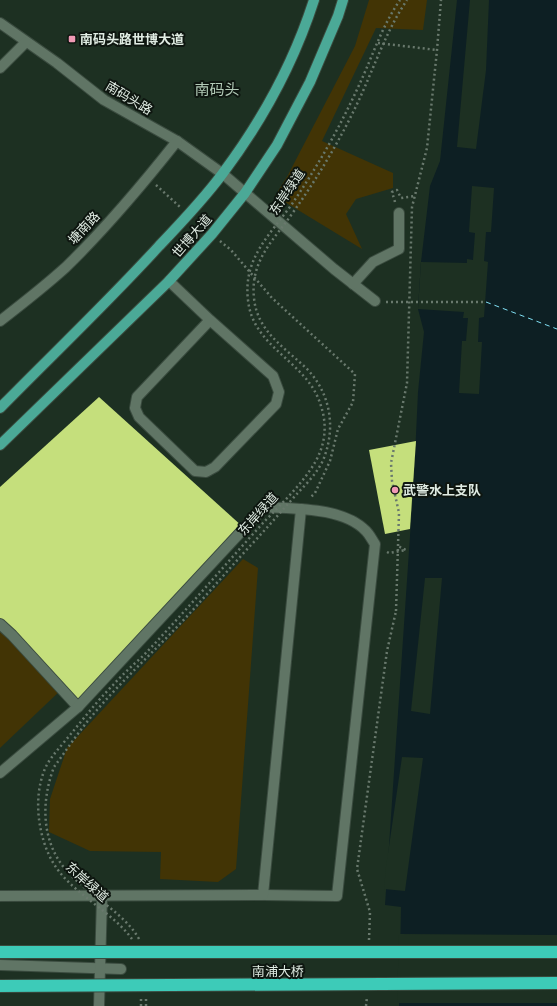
<svg xmlns="http://www.w3.org/2000/svg" width="557" height="1006" font-family="'DejaVu Sans','Noto Sans SC',sans-serif">
<rect width="100%" height="100%" fill="#1d3022"/>
<!-- green -->
<g fill="#423405">
<polygon points="369,0 427,0 423,30 376,28 322,141 393,173 393,188 356,199 346,214 362,249 275,196 288,175 355,46"/>
<polygon points="243,559 258,568 236,869 218,882 160,879 161,852 90,851 49,832 50,799 67,748"/>
<polygon points="0,629 63,688 0,748"/>
</g>
<!-- water -->
<polygon fill="#0d1f23" points="457,0 557,0 557,1006 399,1006 401,907 385,905 414,477 418,392 424,332 418,309 421,262 430,186 440,161"/>
<!-- pier -->
<g fill="#1d3022">
<polygon points="470,0 489,0 486,70 476,149 457,147"/>
<polygon points="472,186 494,188 491,232 486,232 484,261 488,262 484,317 479,318 478,342 482,342 479,394 459,393 462,341 466,341 468,318 463,318 464,312 418,309 421,262 467,263 467,259 473,260 475,233 469,232"/>
<polygon points="425,578 442,578 430,714 411,711"/>
<polygon points="402,757 423,758 405,891 384,889 386,867"/>
<polygon points="399,934 557,935 557,1003 397,1003"/>
</g>
<g fill="none" stroke-linecap="round" stroke-linejoin="round">
<!-- ferry -->
<polyline stroke="#80e0f4" stroke-width="1" stroke-dasharray="5 4" stroke-linecap="butt" points="486,302 557,329"/>
</g>
<!-- building -->
<g fill="#c5df7c">
<polygon points="99,397 243,527 79,702 0,624 0,487"/>
<polygon points="416,441 410,529 385,534 369,450"/>
</g>
<g fill="none" stroke-linecap="round" stroke-linejoin="round">
<!-- minor casing -->
<g stroke="#3a4b3f" stroke-width="12">
<g id="minor">
<polyline points="0,23 57,63 104,100 177,141 223,174 334,269 375,301"/>
<polyline points="0,68 26,42"/>
<polyline points="169,281 210,320 273,376 279,392 276,404 215,467 206,472 195,471 139,417 135,408 137,397 210,320"/>
<polyline points="353,284 373,262 399,249 399,213"/>
<path d="M 0,321 C 22,304 45,286 66,267 C 105,229 143,184 177,141"/>
<polyline points="0,624 12,635 78,707"/>
<path d="M 0,773 L 78,707 L 264,507 C 294,509 343,507 366,531 C 370,535 372,540 375,544 L 337,896 L 263,895"/>
<polyline points="0,896 263,895 301,509"/>
<polyline points="0,965 121,969"/>
<polyline points="99,1006 102,896"/>
</g>
</g>
<!-- major casing -->
<g stroke="#3a4b3f" stroke-width="12">
<g id="major">
<path d="M 0,408 C 53,354 108,302 159,246 C 181,223 204,199 223,173 C 262,121 294,62 314,0"/>
<polyline points="0,445 169,281 212,234 245,193 277,145 310,82 338,16 343,0"/>
</g>
</g>
<!-- path -->
<g stroke="#69796d" stroke-width="2.5" stroke-dasharray="2 3" stroke-linecap="butt">
<polyline points="378,43 437,50"/>
<polyline points="156,185 180,207"/>
<polyline points="395,202 392,192 397,190 401,198 415,196"/>
<polyline points="220,241 231,250 272,298 355,374 353,402 338,429 330,461 315,493 311,497"/>
<polyline points="386,302 486,302"/>
<polyline points="387,552 389,553 406,550 398,546"/>
<polyline points="369,940 370,912 357,869 387,651 396,611"/>
<polyline points="366,1006 367,997"/>
</g>
<!-- minor -->
<use href="#minor" stroke="#607565" stroke-width="10"/>
<!-- major -->
<use href="#major" stroke="#4ba997" stroke-width="10"/>
<!-- highway-bridge casing -->
<g stroke="#3a4b3f" stroke-width="14" stroke-linecap="butt">
<g id="highway-bridge">
<polyline points="0,952 557,952"/>
<polyline points="0,986 557,983"/>
</g>
</g>
<!-- path-bridge -->
<g stroke="#69796d" stroke-width="2.5" stroke-dasharray="2 3" stroke-linecap="butt">
<polyline points="396,611 399,513 392,481 391,463 407,383 412,207 427,148 437,50 441,0"/>
<path d="M 132,939 C 110,909 68,892 51,859 C 38,834 34,800 43,774 C 47,761 56,752 65,741 C 81,722 96,702 114,684 C 123,674 133,665 143,656 C 184,613 223,567 263,523 C 281,504 311,476 320,452 C 326,437 326,421 321,406 C 308,361 253,349 248,300 C 243,258 270,235 292,204 C 318,166 341,125 360,83 C 373,55 382,26 400,0"/>
<path d="M 139,939 C 130,923 116,913 103,902 C 91,892 76,882 66,870 C 41,841 41,801 54,767 C 68,748 81,728 97,710 C 121,682 149,656 175,629 C 201,602 225,573 251,545 C 266,529 280,513 295,496 C 306,484 320,471 325,455 C 336,424 329,391 306,368 C 284,347 257,331 254,298 C 250,260 274,240 294,211 C 318,177 340,140 358,102 C 374,68 386,31 407,0"/>
<polyline points="141,1006 141,999"/>
<polyline points="146,1006 146,998"/>
</g>
<!-- highway-bridge -->
<use href="#highway-bridge" stroke="#3dcbb8" stroke-width="12"/>
</g>
<!-- markers -->
<g fill="#f09ab5" stroke="#0e1610" stroke-width="1.5">
<rect x="68" y="35" width="8" height="8" rx="2"/>
<circle cx="395" cy="490" r="4"/>
</g>
<g text-anchor="middle" dominant-baseline="central" stroke-width="4" stroke-linejoin="round" paint-order="stroke">
<!-- poi labels -->
<g font-size="13" font-weight="bold" fill="#e0ece3" stroke="#0e1610" text-anchor="start">
<text x="80" y="39">南码头路世博大道</text>
<text x="403" y="490">武警水上支队</text>
</g>
<!-- street labels -->
<g font-size="13" fill="#e0ece3" stroke="#0e1610">
<text transform="translate(129 98) rotate(31)">南码头路</text>
<text transform="translate(287 192) rotate(-56)">东岸绿道</text>
<text transform="translate(84 228) rotate(-47)">塘南路</text>
<text transform="translate(192 236) rotate(-49)">世博大道</text>
<text transform="translate(258 514) rotate(-48)">东岸绿道</text>
<text transform="translate(87 882) rotate(42)">东岸绿道</text>
<text x="278" y="971">南浦大桥</text>
</g>
<!-- quarter labels -->
<g font-size="15" fill="#b2cab7" stroke="#0e1610">
<text x="217" y="90">南码头</text>
</g>
</g>
</svg>
